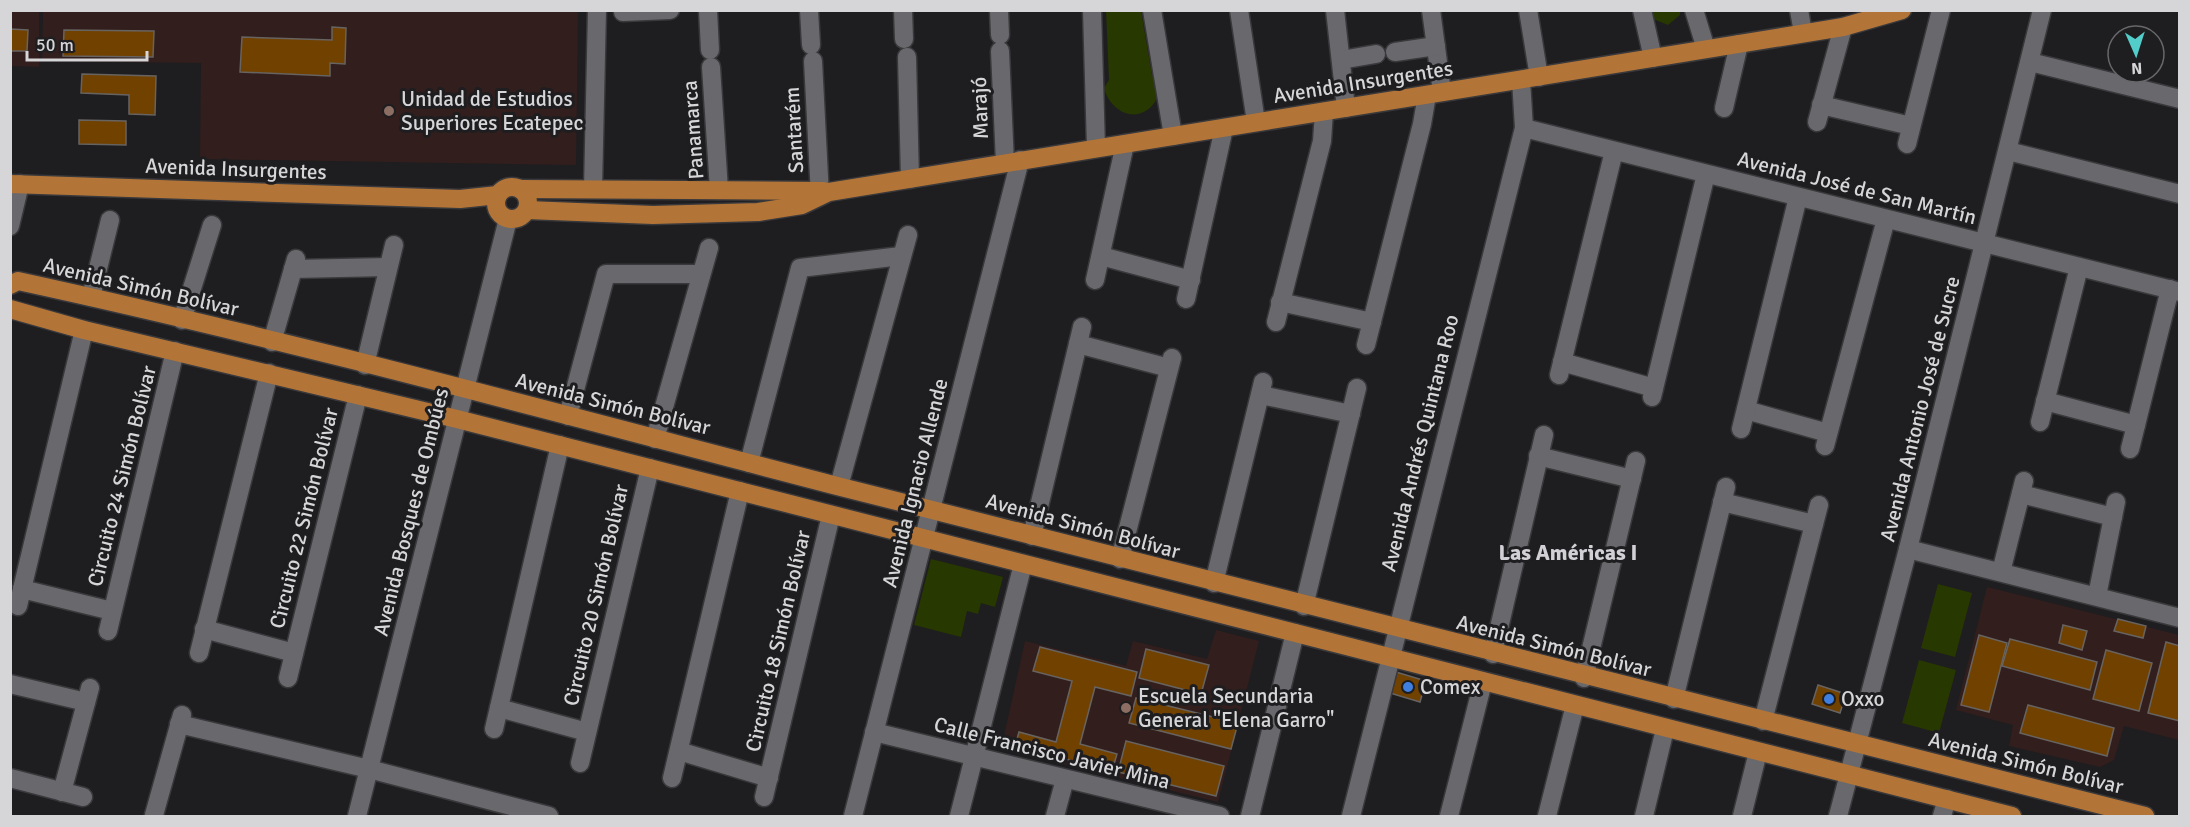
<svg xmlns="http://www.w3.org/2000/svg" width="2190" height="827" font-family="Signika,sans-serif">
<rect width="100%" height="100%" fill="#1e1d20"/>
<!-- education -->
<g fill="#321f1d">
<polygon points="11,11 39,11 39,67 11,66"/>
<polygon points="43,11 578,11 576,165 200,159 201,63 42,61"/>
<polygon points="1987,587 2179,635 2179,740 2124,726 2114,760 2100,767 2009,746 2013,725 1956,710"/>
<polygon points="1216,630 1259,641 1218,802 1001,749 1025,641 1126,666 1133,641 1207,659"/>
</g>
<!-- green -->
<g fill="#273800">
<path d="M 1106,11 L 1141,11 L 1152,75 L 1159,83 C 1158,88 1158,97 1155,102 C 1138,126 1110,112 1104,88 L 1109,80 Z"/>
<polygon points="1648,11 1680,11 1680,15 1668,25 1653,19"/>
<polygon points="931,559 1003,577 995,607 981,603 978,614 967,611 961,637 914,625"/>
<polygon points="1938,584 1972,593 1955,657 1921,648"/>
<polygon points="1919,660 1956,670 1939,733 1902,723"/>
</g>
<!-- building -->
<g fill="#714100" stroke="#676360" stroke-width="1.5">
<polygon points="332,27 346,28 345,64 330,63 330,76 240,72 242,37 332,40"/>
<polygon points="10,29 28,30 27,51 10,51"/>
<polygon points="64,30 154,31 153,57 63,56"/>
<polygon points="82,74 156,76 155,115 129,114 129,95 81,93"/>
<polygon points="79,120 126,121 126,145 79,144"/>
<polygon points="2118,619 2146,626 2143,638 2114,631"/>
<polygon points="2063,625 2087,631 2082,650 2059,643"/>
<polygon points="1979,635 2007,643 1989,712 1961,705"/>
<polygon points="2010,639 2097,662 2090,690 2002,666"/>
<polygon points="2166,642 2180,646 2180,721 2148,713"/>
<polygon points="1040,647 1137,672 1131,696 1095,687 1080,744 1117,754 1112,771 1015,746 1019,732 1056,742 1072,681 1033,671"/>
<polygon points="1146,649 1209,665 1201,694 1139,678"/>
<polygon points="2106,650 2152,663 2139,711 2093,699"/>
<polygon points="1396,672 1426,681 1420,702 1390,693"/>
<polygon points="1818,685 1846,694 1840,713 1812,704"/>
<polygon points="1136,698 1238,723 1231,749 1129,723"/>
<polygon points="2028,705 2114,728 2107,756 2020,733"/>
<polygon points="1126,741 1224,766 1216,796 1118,772"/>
</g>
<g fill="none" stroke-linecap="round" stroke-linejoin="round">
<!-- minor casing -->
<g stroke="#39383b" stroke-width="21">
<g id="minor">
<polyline points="708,10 710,50"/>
<polyline points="809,10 811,45"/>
<polyline points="903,10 904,39"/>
<polyline points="999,10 1000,35"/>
<polyline points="1092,10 1096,148"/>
<polyline points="1152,10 1173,136"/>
<polyline points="1239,10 1256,122"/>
<polyline points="1335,10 1346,108"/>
<polyline points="1431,10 1442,92"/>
<polyline points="1528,10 1539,77"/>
<polyline points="1642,10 1653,58"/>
<polyline points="1694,10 1706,49"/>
<polyline points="1799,10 1803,33"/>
<polyline points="623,12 670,10"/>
<polyline points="1000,51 1005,163"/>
<polyline points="1395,52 1436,46"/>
<polyline points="907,57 910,179"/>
<polyline points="1341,60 1376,54"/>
<polyline points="813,61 820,196"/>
<polyline points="2030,62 2180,99"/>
<polyline points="711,67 719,190"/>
<polyline points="1821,105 1911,126"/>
<polyline points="1724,108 1739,44"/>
<polyline points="1817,122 1843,27"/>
<polyline points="1524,128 2180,292"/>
<polyline points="1907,144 1941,10"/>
<polyline points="2008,151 2180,194"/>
<polyline points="593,189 597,10"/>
<polyline points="10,226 20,184"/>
<polyline points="1101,256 1191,280"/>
<polyline points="293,269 388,267"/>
<polyline points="1095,280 1125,144"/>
<polyline points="91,297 110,220"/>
<polyline points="1186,299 1224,128"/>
<polyline points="1280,302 1372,322"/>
<polyline points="182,320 212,225"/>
<polyline points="1276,322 1322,141 1324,112"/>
<polyline points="272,342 296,259"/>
<polyline points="1078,344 1169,368"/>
<polyline points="1366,345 1422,124 1427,95"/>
<polyline points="1562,362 1654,388"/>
<polyline points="365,365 394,245"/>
<polyline points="1559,375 1614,151"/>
<polyline points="1261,395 1351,414"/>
<polyline points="1652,397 1706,174"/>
<polyline points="2045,401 2136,425"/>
<polyline points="1746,410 1828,433"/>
<polyline points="568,416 606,274 701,274"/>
<polyline points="2040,422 2079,267"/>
<polyline points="1741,429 1798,197"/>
<polyline points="655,439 709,248"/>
<polyline points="1825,446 1886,219"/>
<polyline points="2130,449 2170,289"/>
<polyline points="1538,456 1632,479"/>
<polyline points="749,463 800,268 901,256"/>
<polyline points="839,486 908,235"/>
<polyline points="2021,494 2113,517"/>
<polyline points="1722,502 1814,524"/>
<polyline points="1032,536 1082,327"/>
<polyline points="1908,549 2180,618"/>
<polyline points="1120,559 1172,358"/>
<polyline points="2001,572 2024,481"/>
<polyline points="1214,583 1263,382"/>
<polyline points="22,589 112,611"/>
<polyline points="2097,596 2116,502"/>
<polyline points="18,606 84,330"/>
<polyline points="1304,606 1357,388"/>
<polyline points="204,629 294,653"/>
<polyline points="108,631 175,351"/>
<polyline points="199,653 269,373"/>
<polyline points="1493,654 1544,435"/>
<polyline points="288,678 358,395"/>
<polyline points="1584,678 1636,461"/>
<polyline points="10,684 86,702"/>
<polyline points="1674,699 1726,487"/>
<polyline points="499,708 587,732"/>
<polyline points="1763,721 1819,505"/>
<polyline points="179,724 369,769 549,816"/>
<polyline points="494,729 560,445"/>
<polyline points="874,732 1220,816"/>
<polyline points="679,751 769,778"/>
<polyline points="580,763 650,468"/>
<polyline points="10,778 83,797"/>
<polyline points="672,778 740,491"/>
<polyline points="62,792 90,688"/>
<polyline points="764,797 831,515"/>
<polyline points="154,815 182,715"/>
<polyline points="357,816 508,219"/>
<polyline points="853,816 1020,160"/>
<polyline points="959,816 1023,564"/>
<polyline points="1055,816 1065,779"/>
<polyline points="1250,816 1295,633"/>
<polyline points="1351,816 1524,128 1521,80"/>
<polyline points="1449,816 1483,682"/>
<polyline points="1547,816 1575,705"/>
<polyline points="1644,816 1665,729"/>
<polyline points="1742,816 1758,752"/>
<polyline points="1838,816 1908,549 2042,10"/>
<polyline points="1942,816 1947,799"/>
</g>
</g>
<!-- major casing -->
<g stroke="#39383b" stroke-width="21">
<g id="major">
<polyline points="10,184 460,199 498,195"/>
<circle cx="512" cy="203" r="16"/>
<polyline points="520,189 824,191"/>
<polyline points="527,210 653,215 758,212 802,205 829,192 1843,27 1902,10"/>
<path d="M 10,285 L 18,281 C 294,341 568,416 841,487 C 1276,598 1710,710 2145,816"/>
<polyline points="10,309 84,330 457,419 2012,816"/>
</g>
</g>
<!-- minor -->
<use href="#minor" stroke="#69686c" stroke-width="18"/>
<!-- major -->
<use href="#major" stroke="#b37537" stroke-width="18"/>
</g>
<!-- markers -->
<g fill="#8d6e63" stroke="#1e1d20" stroke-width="2">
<circle cx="389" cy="111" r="6"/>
<circle cx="1126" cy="708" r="6"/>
</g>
<g fill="#3f7fe0" stroke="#1e1d20" stroke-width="2">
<circle cx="1408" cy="687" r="6"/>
<circle cx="1829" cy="699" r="6"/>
</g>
<g text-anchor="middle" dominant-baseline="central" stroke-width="6" stroke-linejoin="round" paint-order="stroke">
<!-- street labels -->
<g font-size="21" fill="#d6d5d8" stroke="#1e1d20">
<text transform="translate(1363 82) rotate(-9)">Avenida Insurgentes</text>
<text transform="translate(980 108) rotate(-92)">Marajó</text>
<text transform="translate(693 130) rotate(-94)">Panamarca</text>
<text transform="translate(794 130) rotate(-93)">Santarém</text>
<text transform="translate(236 169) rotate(2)">Avenida Insurgentes</text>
<text transform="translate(1857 188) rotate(14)">Avenida José de San Martín</text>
<text transform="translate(141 287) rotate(13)">Avenida Simón Bolívar</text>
<text transform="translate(613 404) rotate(14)">Avenida Simón Bolívar</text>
<text transform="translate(1920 409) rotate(-76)">Avenida Antonio José de Sucre</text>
<text transform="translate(1420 443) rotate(-76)">Avenida Andrés Quintana Roo</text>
<text transform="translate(122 476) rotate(-76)">Circuito 24 Simón Bolívar</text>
<text transform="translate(915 483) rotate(-76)">Avenida Ignacio Allende</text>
<text transform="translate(411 512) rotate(-76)">Avenida Bosques de Ombúes</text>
<text transform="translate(304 518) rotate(-76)">Circuito 22 Simón Bolívar</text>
<text transform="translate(1083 526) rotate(15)">Avenida Simón Bolívar</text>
<text transform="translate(596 595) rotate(-77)">Circuito 20 Simón Bolívar</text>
<text transform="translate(778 641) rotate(-77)">Circuito 18 Simón Bolívar</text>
<text transform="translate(1554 646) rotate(14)">Avenida Simón Bolívar</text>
<text transform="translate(1052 753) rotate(14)">Calle Francisco Javier Mina</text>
<text transform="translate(2026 763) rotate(14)">Avenida Simón Bolívar</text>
</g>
<!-- poi labels -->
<g font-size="21" fill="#d6d5d8" stroke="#1e1d20" text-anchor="start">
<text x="401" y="99">Unidad de Estudios<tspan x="401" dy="24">Superiores Ecatepec</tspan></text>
<text x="1420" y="687">Comex</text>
<text x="1138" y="696">Escuela Secundaria<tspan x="1138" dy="24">General "Elena Garro"</tspan></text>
<text x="1841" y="699">Oxxo</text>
</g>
<!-- neighbourhood labels -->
<g font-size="22" font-weight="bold" fill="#d2d0d5" stroke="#1e1d20">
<text x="1568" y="552">Las Américas I</text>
</g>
</g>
<!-- border -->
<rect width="2190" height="827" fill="none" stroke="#d6d5d8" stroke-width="24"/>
<!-- north arrow -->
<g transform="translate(2136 54) rotate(177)"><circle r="28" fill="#1e1d20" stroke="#68676a" stroke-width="1.5"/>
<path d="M0-4.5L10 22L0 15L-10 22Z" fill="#53cdca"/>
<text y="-9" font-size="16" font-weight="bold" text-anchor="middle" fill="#d6d5d8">N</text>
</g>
<!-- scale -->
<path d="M27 51v9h120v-9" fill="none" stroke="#d6d5d8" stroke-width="3"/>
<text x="36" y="51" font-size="18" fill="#d6d5d8" stroke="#1e1d20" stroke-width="4.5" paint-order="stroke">50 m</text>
</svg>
